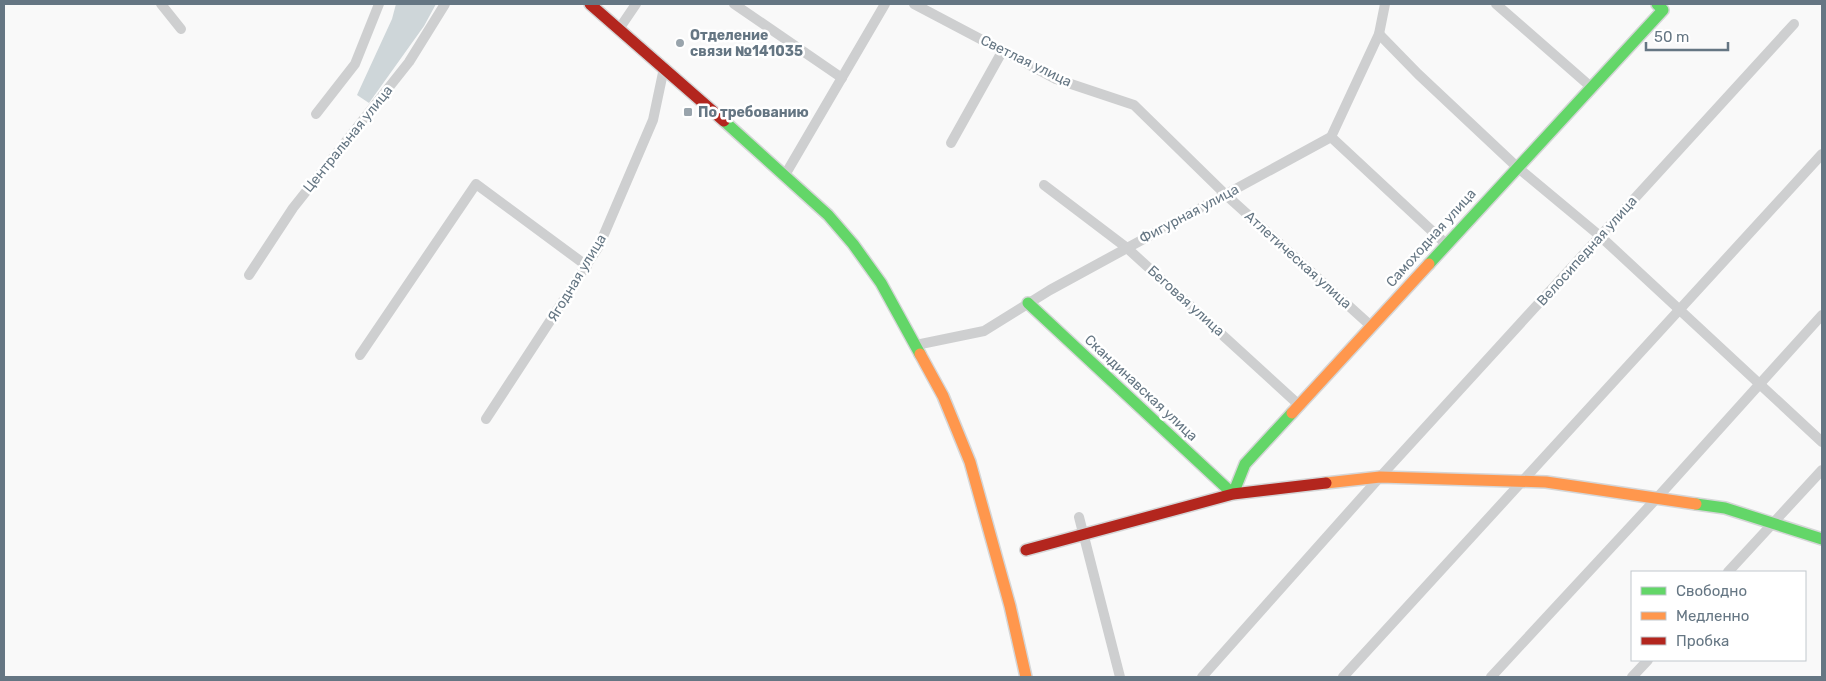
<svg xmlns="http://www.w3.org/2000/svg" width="1826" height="681" font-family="Rubik,sans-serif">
<rect width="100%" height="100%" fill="#f9f9f9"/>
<!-- water -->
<polygon fill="#ced6d9" points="396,4 436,4 424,26 369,103 357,95 392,19"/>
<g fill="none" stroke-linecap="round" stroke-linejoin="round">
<!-- fast casing -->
<g stroke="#d5d6d7" stroke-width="14">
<g id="fast">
<polyline points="724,121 828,215 853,244 881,283 920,354"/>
<polyline points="1429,264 1663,10 1657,4"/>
<polyline points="1028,303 1233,494 1245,464 1292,413"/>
<polyline points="1696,504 1725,508 1822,539"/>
</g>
</g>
<!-- slow casing -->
<g stroke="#d5d6d7" stroke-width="14">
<g id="slow">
<polyline points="920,354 943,396 970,462 1010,606 1026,677"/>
<polyline points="1292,413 1429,264"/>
<polyline points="1326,483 1380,477 1546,482 1696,504"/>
</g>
</g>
<!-- jam casing -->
<g stroke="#d5d6d7" stroke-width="14">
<g id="jam">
<polyline points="590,4 724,121"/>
<polyline points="1026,550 1233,494 1326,483"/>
</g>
</g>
<!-- street -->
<g stroke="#cecfd0" stroke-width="10">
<polyline points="161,4 181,29"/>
<polyline points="734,4 842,78"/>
<polyline points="914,4 1056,79 1134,105 1226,195 1371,326"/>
<polyline points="1496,4 1591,87"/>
<polyline points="619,29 636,4"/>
<polyline points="1379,34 1418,74 1517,167 1600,236 1822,442"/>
<polyline points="316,114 355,64 379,4"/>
<polyline points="1331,137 1446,244"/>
<polyline points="951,143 1003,50"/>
<polyline points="785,175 885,4"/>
<polyline points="1044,185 1127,248 1299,405"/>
<polyline points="249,275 293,208 409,62 445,4"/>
<polyline points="916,345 984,331 1050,290 1331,137 1379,34 1385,4"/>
<polyline points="360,355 476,184 587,266"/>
<polyline points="486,419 599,246 653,120 664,68"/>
<polyline points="1079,517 1120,677"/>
<polyline points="1728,572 1822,470"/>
<polyline points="1202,677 1380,477 1794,24"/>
<polyline points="1343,677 1822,154"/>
<polyline points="1491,677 1657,498 1822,315"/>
<polyline points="1632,677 1648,660"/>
</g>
<!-- fast -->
<use href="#fast" stroke="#63d668" stroke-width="11"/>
<!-- slow -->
<use href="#slow" stroke="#ff974d" stroke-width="11"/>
<!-- jam -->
<use href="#jam" stroke="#b3261e" stroke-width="11"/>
</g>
<!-- markers -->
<g fill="#99a4ac" stroke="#fff" stroke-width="2">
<circle cx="680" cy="43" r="5"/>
<rect x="683" y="107" width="10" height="10" rx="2.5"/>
</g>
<g text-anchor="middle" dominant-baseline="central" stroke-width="5" stroke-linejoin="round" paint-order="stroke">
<!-- poi labels -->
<g font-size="14" font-weight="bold" fill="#657683" stroke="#fff" text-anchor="start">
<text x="690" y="35">Отделение<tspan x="690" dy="16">связи №141035</tspan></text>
<text x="698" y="112">По требованию</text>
</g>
<!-- street labels -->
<g font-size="14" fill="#657683" stroke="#fff">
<text transform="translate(1026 61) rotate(26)">Светлая улица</text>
<text transform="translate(348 139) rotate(-51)">Центральная улица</text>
<text transform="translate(1189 214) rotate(-28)">Фигурная улица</text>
<text transform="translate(1431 238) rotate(-48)">Самоходная улица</text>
<text transform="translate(1587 251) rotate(-48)">Велосипедная улица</text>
<text transform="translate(1298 260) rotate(42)">Атлетическая улица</text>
<text transform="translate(577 278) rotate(-59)">Ягодная улица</text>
<text transform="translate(1186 301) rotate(42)">Беговая улица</text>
<text transform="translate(1141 388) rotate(43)">Скандинавская улица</text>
</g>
</g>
<!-- border -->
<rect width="1826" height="681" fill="none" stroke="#657683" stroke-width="10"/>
<!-- legend -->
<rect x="1631" y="571" width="175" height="90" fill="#ffffff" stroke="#c1c8cd"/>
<rect x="1641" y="587" width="25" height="8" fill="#63d668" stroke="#c1c8cd"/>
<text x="1676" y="596" font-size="15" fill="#657683">Свободно</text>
<rect x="1641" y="612" width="25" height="8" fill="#ff974d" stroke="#c1c8cd"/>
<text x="1676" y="621" font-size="15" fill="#657683">Медленно</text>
<rect x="1641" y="637" width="25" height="8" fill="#b3261e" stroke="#c1c8cd"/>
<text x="1676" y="646" font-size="15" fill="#657683">Пробка</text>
<!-- scale -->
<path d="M1646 42v8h82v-8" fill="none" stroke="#657683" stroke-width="2.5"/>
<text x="1654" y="42" font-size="15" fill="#657683" stroke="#ffffff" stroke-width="4" paint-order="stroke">50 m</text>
</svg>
